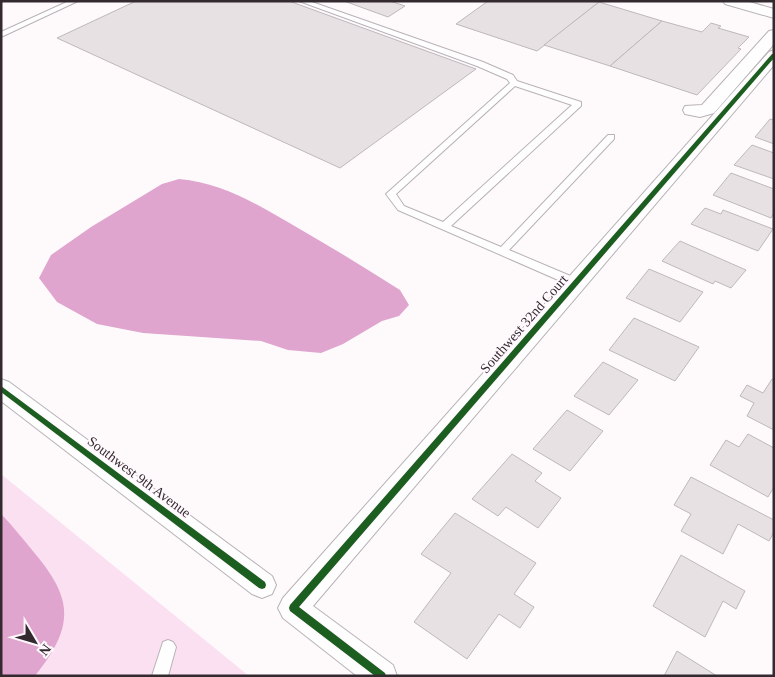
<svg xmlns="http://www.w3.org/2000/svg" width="775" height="677" font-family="'Times New Roman',serif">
<rect width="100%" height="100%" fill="#fefafc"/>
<!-- green -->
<polygon fill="#fbe0f2" points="1,474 249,676 1,676"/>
<!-- water -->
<g fill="#e0a5ce">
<path d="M 179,179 C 224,183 260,206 298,228 C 333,248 367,269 400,290 L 409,305 L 399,316 L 382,321 L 343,344 L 321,353 L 288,350 L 261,341 L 143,333 L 97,324 L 57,302 L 39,278 L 51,255 L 91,227 L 162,184 Z"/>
<path d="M 1,514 C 12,525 22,538 32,550 C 73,598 76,625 35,676 L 1,676 Z"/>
</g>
<!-- building -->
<g fill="#e7e1e4" stroke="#beb8bc">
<polygon points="136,1 289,1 476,69 340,168 57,38"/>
<polygon points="344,1 390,1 405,6 388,17"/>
<polygon points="488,1 597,1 599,2 537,51 456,24"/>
<polygon points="599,2 662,21 610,66 544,45"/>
<polygon points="662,21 702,32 711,23 721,26 718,28 749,37 738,48 741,49 697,95 610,66"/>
<polygon points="770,119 774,120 774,144 755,137"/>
<polygon points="752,145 774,153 774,179 734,165"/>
<polygon points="731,173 774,189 774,213 771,218 713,195"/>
<polygon points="705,208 721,214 723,210 773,229 758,251 691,224"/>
<polygon points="680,241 746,270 731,288 715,281 713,284 662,261"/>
<polygon points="649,269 703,292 680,322 626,298"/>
<polygon points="634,318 699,347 675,381 609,350"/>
<polygon points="603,362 638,380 609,415 574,396"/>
<polygon points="772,379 774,380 774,430 747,416 754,403 740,396 747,385 763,393"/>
<polygon points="567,410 603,431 570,471 533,449"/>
<polygon points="748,434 774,448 774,487 768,497 710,465 726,440 739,447"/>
<polygon points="512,454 542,473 535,481 561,498 538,528 506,507 498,516 472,499"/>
<polygon points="691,477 774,520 774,532 769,541 738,524 723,554 681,531 691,514 674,505"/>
<polygon points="455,513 536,563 514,594 534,607 520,628 499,614 467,659 414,622 451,573 421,554"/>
<polygon points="681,555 745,591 736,609 723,601 705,637 653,606"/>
<polygon points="677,651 717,676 664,676"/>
</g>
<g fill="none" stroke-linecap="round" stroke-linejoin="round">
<!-- service casing -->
<g stroke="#b8b2b6" stroke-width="2">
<g id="service">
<polygon points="69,1 78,1 1,37 1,32"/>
<path d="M 299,1 L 309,1 L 483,62 L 513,75 L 517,81 L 581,102 L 581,106 L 451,226 L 501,247 L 608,135 L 614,135 L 614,139 L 509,250 L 580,280 L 581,283 L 580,286 L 572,286 L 398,210 L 386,194 L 510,83 L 507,79 L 477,66 ZM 515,86 L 572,105 L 443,222 L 404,206 L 396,194 Z"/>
<polygon points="168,640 173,642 176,647 168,676 152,676 163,642"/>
</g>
</g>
<!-- minor casing -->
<g stroke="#b8b2b6" stroke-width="2">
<g id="minor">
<polygon points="723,1 746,1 774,9 774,18 725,4"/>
<polygon points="774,30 774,44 714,113 700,117 685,114 683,110 685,106 702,105 769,31"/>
<polygon points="774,50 774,65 313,606 393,665 397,676 357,676 283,618 278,608 283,598 769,52"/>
<polygon points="1,379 9,382 272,576 276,585 272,594 262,598 252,594 1,401"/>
</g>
</g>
<!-- service -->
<use href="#service" fill="#fffeff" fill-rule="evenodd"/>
<!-- minor -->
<use href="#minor" fill="#fffeff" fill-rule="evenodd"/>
<!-- cycleway casing -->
<g stroke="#fff9fd" stroke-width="3">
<g id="cycleway">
<polygon points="772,54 774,54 774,58 299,607 385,673 386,676 375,676 290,611 289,608 290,605"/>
<polygon points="1,386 265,582 266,585 265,588 262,589 259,588 1,392"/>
</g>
</g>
<!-- cycleway -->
<use href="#cycleway" fill="#1b5e20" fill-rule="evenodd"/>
</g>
<g text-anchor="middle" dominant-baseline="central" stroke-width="4" stroke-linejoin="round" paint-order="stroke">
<!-- street labels -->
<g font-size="14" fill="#332a30" stroke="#fff9fd">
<text transform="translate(524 324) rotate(-49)">Southwest 32nd Court</text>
<text transform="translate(139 477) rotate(37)">Southwest 9th Avenue</text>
</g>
</g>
<!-- border -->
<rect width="775" height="677" fill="none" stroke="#332a30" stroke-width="5"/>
<!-- north arrow -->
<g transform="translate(35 642) rotate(128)" stroke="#fff9fd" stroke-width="4" paint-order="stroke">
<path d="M0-4L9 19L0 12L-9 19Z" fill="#332a30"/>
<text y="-8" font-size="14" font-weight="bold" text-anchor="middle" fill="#332a30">N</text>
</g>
</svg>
